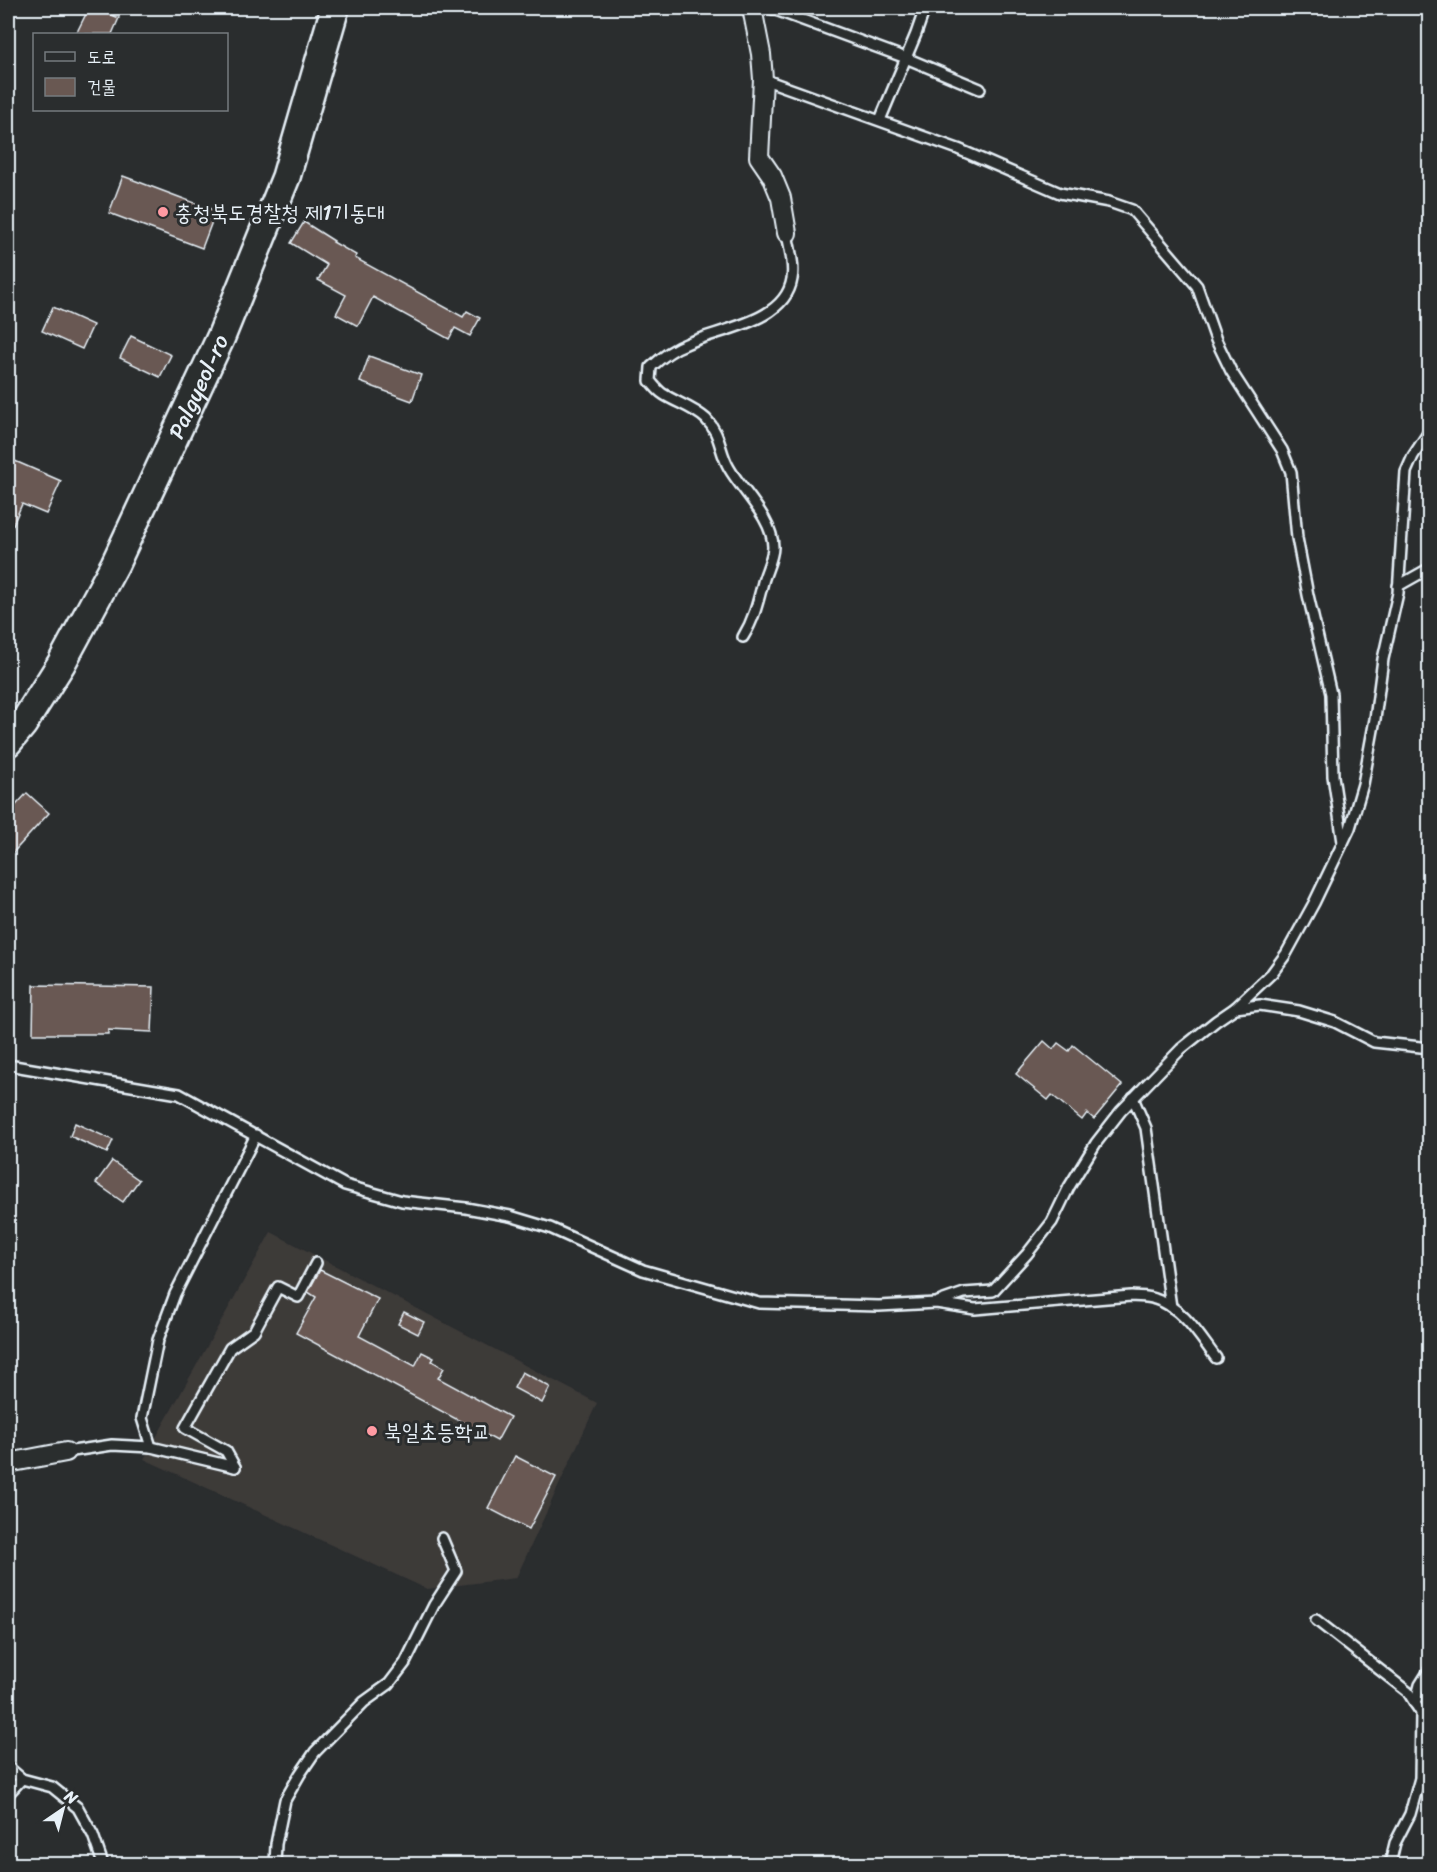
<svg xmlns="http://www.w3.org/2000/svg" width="1437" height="1872" font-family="Sriracha,'Poor Story',sans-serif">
<rect width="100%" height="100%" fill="#2a2d2e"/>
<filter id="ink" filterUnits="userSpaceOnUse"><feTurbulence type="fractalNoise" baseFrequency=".0167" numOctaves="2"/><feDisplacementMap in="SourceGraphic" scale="12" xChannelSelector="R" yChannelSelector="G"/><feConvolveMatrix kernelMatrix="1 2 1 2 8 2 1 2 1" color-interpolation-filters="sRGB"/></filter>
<g filter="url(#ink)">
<!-- built -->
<polygon fill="#3d3a39" points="271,1232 597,1403 516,1578 427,1589 144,1459"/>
<!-- building -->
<g fill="#695852" stroke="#e8f1f8" stroke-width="1.5">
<polygon points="89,8 95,8 119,18 112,34 76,34"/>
<polygon points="123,176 216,211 202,248 109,213"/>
<polygon points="304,222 334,241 333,242 356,255 355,258 463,317 467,311 480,318 470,336 455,328 449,339 373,297 358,326 336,314 346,295 318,280 327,265 291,243"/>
<polygon points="53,307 93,325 82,349 42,331"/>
<polygon points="131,336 171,355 160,377 120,358"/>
<polygon points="369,356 421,375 412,401 360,382"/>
<polygon points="8,458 61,481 46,514 22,504 8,536"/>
<polygon points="27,793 49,813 8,858 8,814"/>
<polygon points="34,985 154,987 152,1032 108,1030 108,1034 33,1034"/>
<polygon points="1044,1041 1053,1049 1058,1043 1069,1051 1073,1045 1122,1085 1094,1119 1087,1113 1082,1120 1052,1095 1048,1100 1016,1074"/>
<polygon points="75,1123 113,1140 107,1153 70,1136"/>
<polygon points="112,1161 139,1180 123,1202 96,1183"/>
<polygon points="320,1270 378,1299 359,1336 415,1366 422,1352 434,1358 432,1361 444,1368 438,1378 510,1417 497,1441 296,1333 316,1297 308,1292"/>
<polygon points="404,1312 424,1322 418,1334 398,1324"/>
<polygon points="522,1372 550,1387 542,1403 514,1388"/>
<polygon points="515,1456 556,1477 529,1529 488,1508"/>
</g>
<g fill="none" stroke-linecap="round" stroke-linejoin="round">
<!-- lane casing -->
<g stroke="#e8f1f8" stroke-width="14">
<g id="lane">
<polyline points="770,8 906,58 980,89"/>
<polyline points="763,79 958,149 1060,193 1109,202 1132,210 1197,286 1216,340 1231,371 1282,450 1291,472 1297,538 1308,595 1331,694 1333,776 1343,842"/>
<polyline points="880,120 916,34 925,8"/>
<polyline points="1430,193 1430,194"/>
<polyline points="1398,586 1430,568"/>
<path d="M 743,637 C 754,619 758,602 763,582 C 766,571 773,558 773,547 C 773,519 742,491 729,468 C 719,451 721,434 706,419 C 693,407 677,403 663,394 C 658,391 654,385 650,381 L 651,367 C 662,357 672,349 686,344 C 718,329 785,323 792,279 C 795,265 789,247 787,233"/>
<polyline points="1235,1008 1260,1005 1299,1011 1335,1022 1374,1042 1430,1048"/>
<path d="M 8,1065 L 179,1094 L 345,1185 L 402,1201 L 466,1208 L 510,1216 L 550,1228 L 643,1270 L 759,1303 L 879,1306 L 936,1303 L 975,1309 L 1131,1296 C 1139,1297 1148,1296 1155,1299 C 1183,1307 1200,1337 1216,1358"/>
<polyline points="1133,1098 1146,1128 1171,1307"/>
<polyline points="938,1302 964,1293 993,1291 1027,1254 1052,1222 1069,1187 1096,1143 1121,1111 1181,1049 1216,1021 1235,1008 1272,973 1286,954 1314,903 1350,828 1363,784 1375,719 1383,659 1398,593 1406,472 1413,456 1430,430"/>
<polyline points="151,1447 142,1418 158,1340 175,1294 256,1135"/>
<polyline points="66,1452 112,1445 151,1447 235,1467"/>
<polyline points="235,1467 226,1451 185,1428 230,1348 254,1331 278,1287 298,1297 316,1263"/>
<polyline points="1316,1620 1408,1692 1421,1713 1420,1778 1410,1814 1395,1843 1390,1864"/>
<polyline points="1415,1704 1420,1685 1430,1669"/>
<polyline points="8,1767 22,1779 52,1787 78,1808 93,1835 103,1864"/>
<polyline points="8,1794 22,1779"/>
<polyline points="275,1864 276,1844 285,1800 300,1774 315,1752 364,1702 389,1684 405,1663 434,1605 456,1571 442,1538"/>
</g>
</g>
<!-- street casing -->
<g stroke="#e8f1f8" stroke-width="22">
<g id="street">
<polyline points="752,8 761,54 763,79 759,157 772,176 781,198 787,233"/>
<polyline points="8,1463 66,1452"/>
</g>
</g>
<!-- secondary casing -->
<g stroke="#e8f1f8" stroke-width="32">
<g id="secondary">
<path id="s1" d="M 8,742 L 23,724 L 61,664 L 115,564 L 221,337 L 286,177 L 335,8"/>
</g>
</g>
<!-- lane -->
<use href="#lane" stroke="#2a2d2e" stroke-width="9"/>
<!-- street -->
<use href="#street" stroke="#2a2d2e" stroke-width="18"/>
<!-- secondary -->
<use href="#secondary" stroke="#2a2d2e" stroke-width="27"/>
</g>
</g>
<!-- markers -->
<g fill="#ff9aa2" stroke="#2a2d2e" stroke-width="2">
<circle cx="163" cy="212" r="6"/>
<circle cx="372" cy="1431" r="6"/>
</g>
<g text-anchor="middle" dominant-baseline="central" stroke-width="6" stroke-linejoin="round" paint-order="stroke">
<!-- poi labels -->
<g font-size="22" fill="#e8f1f8" stroke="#2a2d2e" text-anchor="start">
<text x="175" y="212">충청북도경찰청 제1기동대</text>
<text x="384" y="1431">북일초등학교</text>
</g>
<!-- street labels -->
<g font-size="22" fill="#e8f1f8" stroke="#2a2d2e">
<text stroke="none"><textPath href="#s1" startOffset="404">Palgyeol-ro</textPath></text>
</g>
</g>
<!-- margin -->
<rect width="1437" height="1872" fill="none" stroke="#2a2d2e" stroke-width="30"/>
<rect x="15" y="15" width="1407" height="1842" fill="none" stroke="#e8f1f8" stroke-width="2" filter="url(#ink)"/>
<!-- legend -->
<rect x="33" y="33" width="195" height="78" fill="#2a2d2e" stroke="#767b7f" stroke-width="1.5"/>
<rect x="45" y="52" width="30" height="9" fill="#2a2d2e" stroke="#767b7f" stroke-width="1.5"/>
<text x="87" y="63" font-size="18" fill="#e8f1f8">도로</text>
<rect x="45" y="78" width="30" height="18" fill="#695852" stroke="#767b7f" stroke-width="1.5"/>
<text x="87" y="93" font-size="18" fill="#e8f1f8">건물</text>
<!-- north arrow -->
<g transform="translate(63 1809) rotate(35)" stroke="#2a2d2e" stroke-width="4.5" paint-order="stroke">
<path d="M0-4.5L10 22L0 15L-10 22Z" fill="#e8f1f8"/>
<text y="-9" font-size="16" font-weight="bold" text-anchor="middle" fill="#e8f1f8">N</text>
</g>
</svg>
